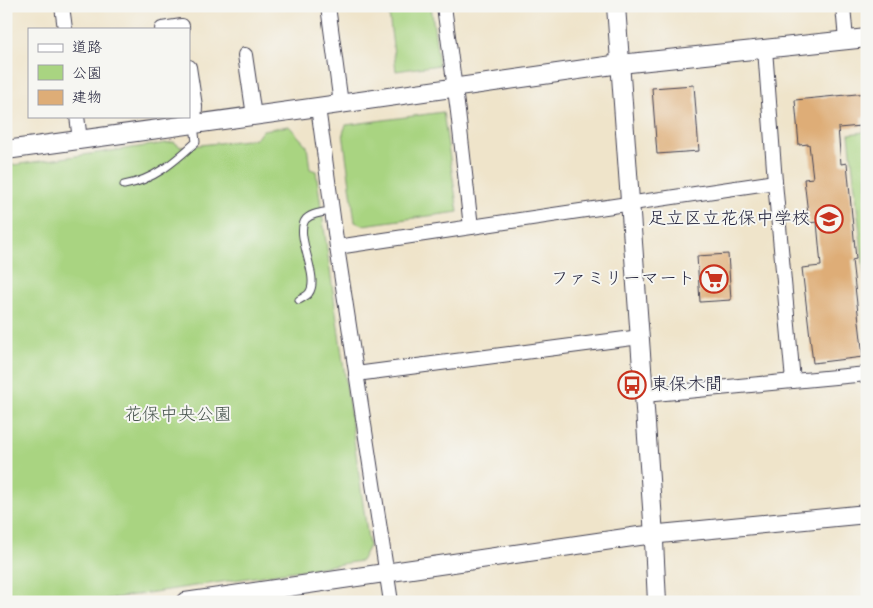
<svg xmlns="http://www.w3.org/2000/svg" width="873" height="608" font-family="Mynerve,'Klee One',sans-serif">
<rect width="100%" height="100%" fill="#f6f6f2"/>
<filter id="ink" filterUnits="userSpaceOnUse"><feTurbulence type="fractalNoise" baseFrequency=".02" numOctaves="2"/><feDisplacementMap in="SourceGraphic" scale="10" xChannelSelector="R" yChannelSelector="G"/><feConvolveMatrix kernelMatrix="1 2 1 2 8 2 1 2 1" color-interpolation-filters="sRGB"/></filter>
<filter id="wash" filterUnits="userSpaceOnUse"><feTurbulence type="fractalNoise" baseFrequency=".0096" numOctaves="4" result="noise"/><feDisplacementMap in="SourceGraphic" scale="20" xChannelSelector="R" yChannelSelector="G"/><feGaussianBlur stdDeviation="1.12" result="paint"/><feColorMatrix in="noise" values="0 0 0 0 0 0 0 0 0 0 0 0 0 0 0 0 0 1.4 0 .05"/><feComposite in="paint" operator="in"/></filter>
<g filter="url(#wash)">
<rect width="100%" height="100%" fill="#efe4ca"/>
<!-- green -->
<g fill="#a9d481" stroke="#667b5e">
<polygon points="388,6 431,6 439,65 396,71"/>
<polygon points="443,112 458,212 363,225 355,222 343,133 346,125"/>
<polygon points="289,126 307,146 310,169 316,171 369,546 361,561 88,602 6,602 6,166 174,142 181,147 256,139 263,130"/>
<polygon points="864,126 867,126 867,297 849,134 864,132"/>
</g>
<g id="blocks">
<!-- building -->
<g fill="#dead77">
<polygon points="694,85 699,151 657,154 652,88"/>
<polygon points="867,93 867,117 861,117 861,126 838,128 841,164 847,163 856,259 852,260 863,357 813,363 802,268 821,266 817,222 809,223 804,179 813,178 809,144 799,145 795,100"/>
<polygon points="728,254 731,300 700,302 697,256"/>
</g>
</g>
</g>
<g filter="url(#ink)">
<use href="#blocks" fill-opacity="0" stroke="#413f50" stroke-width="1"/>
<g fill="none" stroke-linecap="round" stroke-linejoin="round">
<!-- service casing -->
<g stroke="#413f50" stroke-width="9">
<g id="service">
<path d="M 124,185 C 154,180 174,162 196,142 L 194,125"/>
<path d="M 299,300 C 302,298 307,296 309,293 C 321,277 293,234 306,219 C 312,213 324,212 332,211"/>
</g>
</g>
<!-- minor casing -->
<g stroke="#413f50" stroke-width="16">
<g id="minor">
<polyline points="62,6 65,29"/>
<polyline points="328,6 341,104"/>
<polyline points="444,6 458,112 471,227"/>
<polyline points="843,6 846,40"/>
<polyline points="162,29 182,26 182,29"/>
<polyline points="765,49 775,182 793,381"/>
<polyline points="245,55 254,116"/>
<polyline points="189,67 195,106 194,124"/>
<polyline points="318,107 337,247 391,602"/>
<polyline points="77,116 80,140"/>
<polyline points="337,247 775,182"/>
<polyline points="356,374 640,337"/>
<polyline points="644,395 867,374"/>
</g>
</g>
<!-- tertiary casing -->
<g stroke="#413f50" stroke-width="20">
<g id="tertiary">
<polyline points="616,6 653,521 657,602"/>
<polyline points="6,150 318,107 620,64 867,38"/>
<polyline points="185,602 639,536 867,514"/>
</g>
</g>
<!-- service -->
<use href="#service" stroke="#fff" stroke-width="7"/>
<!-- minor -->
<use href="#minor" stroke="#fff" stroke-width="14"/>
<!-- tertiary -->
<use href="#tertiary" stroke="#fff" stroke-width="18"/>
</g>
</g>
<!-- icons -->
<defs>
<g id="school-ring" transform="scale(1.4375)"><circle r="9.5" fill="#f6f6f2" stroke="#c8321e" stroke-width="1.5"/><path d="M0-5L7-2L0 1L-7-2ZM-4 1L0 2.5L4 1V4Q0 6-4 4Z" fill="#c8321e"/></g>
<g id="supermarket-ring" transform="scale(1.4375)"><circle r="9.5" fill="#f6f6f2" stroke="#c8321e" stroke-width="1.5"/><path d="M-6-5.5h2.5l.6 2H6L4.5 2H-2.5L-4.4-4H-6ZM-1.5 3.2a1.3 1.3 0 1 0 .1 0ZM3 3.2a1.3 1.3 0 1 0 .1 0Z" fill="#c8321e"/></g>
<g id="bus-ring" transform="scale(1.4375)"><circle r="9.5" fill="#f6f6f2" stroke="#c8321e" stroke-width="1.5"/><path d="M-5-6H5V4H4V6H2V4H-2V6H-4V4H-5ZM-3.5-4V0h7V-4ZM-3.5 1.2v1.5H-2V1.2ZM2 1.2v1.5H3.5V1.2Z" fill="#c8321e"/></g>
</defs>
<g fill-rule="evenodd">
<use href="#school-ring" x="829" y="219"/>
<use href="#supermarket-ring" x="714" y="279"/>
<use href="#bus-ring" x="632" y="385"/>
</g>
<g text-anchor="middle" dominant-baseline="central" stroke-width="4" stroke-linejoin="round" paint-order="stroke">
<!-- poi labels -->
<g font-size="18" fill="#22223b" stroke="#f6f6f2" text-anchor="end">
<text x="810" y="219">足立区立花保中学校</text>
<text x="695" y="279">ファミリーマート</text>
<text x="651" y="385" text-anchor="start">東保木間</text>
</g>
<!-- park labels -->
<g font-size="18" fill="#4a5750" stroke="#f6f6f2">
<text x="178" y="415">花保中央公園</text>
</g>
</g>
<!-- margin -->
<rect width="873" height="608" fill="none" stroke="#f6f6f2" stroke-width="25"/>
<!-- legend -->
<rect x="28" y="28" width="162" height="90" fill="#f6f6f2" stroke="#a1a1a9"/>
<rect x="38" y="44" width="25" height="8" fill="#ffffff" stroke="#a1a1a9"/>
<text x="72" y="52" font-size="15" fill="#22223b">道路</text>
<rect x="38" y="65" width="25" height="15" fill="#a9d481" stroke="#a1a1a9"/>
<text x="72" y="78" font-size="15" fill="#22223b">公園</text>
<rect x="38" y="90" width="25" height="15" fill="#dead77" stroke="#a1a1a9"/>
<text x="72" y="102" font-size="15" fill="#22223b">建物</text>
</svg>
